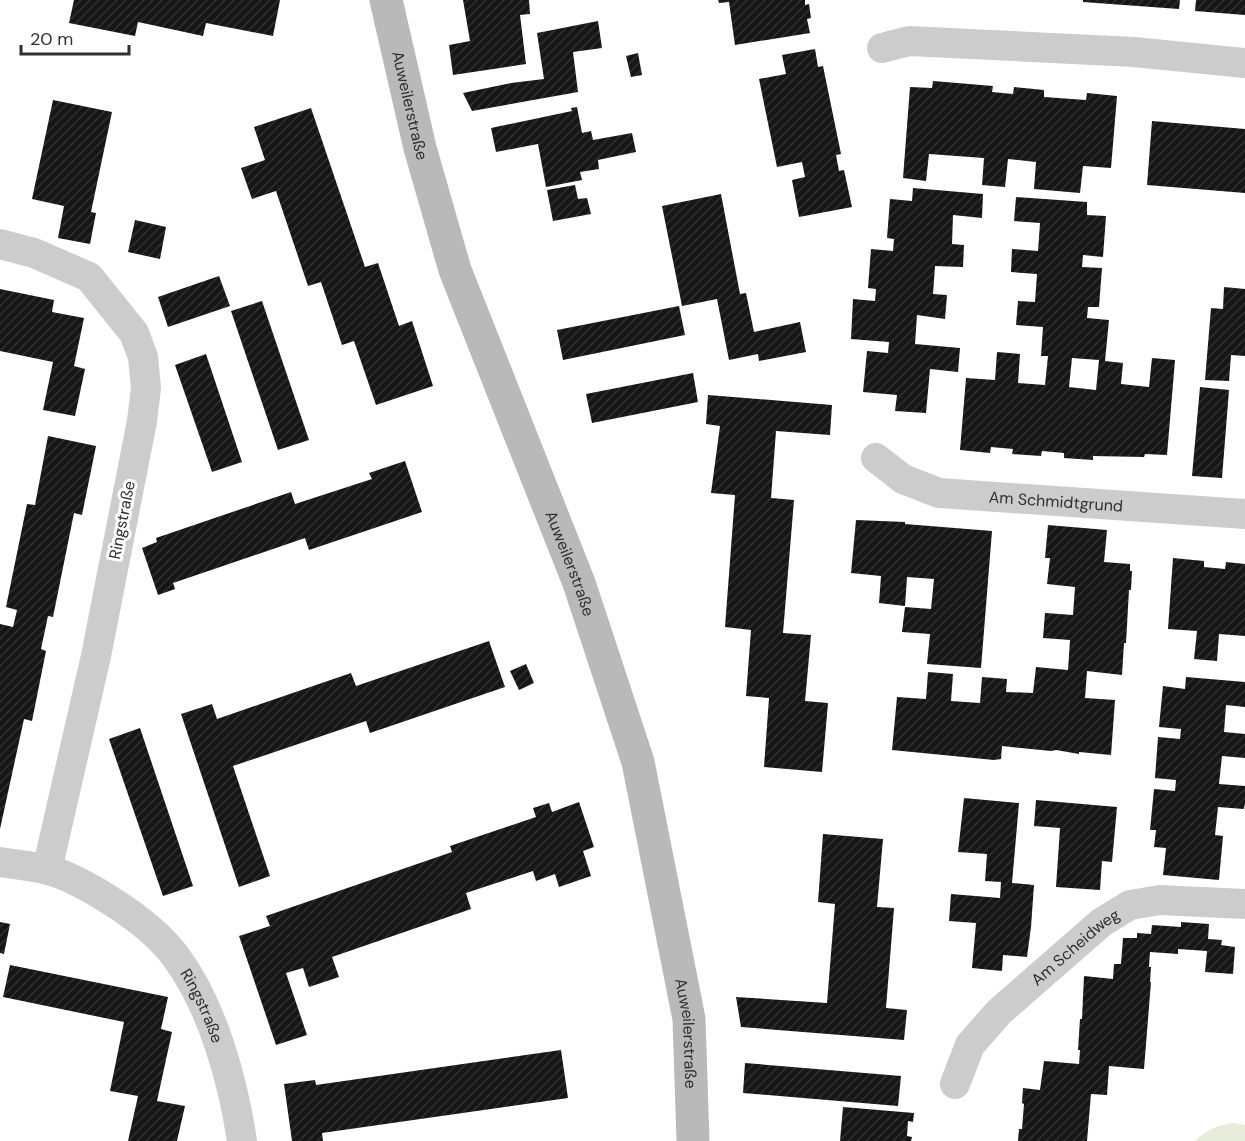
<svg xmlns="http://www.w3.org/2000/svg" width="1245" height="1141" font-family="'DM Sans',sans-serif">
<defs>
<pattern id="building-hatch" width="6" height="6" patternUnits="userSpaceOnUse" patternTransform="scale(1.5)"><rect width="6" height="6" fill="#161616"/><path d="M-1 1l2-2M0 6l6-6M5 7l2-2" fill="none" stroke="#303030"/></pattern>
</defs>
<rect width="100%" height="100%" fill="#fff"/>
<!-- green -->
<path fill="#e7ecdd" d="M 1234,1123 L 1245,1125 L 1245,1141 L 1195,1141 C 1207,1129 1217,1125 1234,1123 Z"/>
<!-- building -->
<g fill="url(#building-hatch)" fill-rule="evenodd">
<polygon points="74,0 280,0 273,36 206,23 203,36 138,22 135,36 69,23"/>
<polygon points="463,0 529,0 530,14 520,15 526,64 453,75 449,45 470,41"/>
<polygon points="718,0 805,0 805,5 809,4 811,18 807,19 810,33 735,45 729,2 719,3"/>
<polygon points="1083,0 1180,0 1179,9 1083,2"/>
<polygon points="1196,0 1245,0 1245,15 1195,11"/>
<polygon points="598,21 602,48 573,52 578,92 472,111 463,93 511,83 544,79 537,33"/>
<polygon points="815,49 818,67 823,66 841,154 836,155 839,171 844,170 852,207 799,217 792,180 805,177 802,162 777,167 759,79 786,74 782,55"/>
<polygon points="638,53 642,75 631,77 626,56"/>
<polygon points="933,81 993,86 992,92 1013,94 1014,87 1044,90 1044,97 1086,100 1087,93 1117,96 1111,168 1083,166 1080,193 1034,189 1036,162 1008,159 1005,187 982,185 984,158 929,154 926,181 903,178 910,87 932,88"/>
<polygon points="53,100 112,112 91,212 96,213 90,244 58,238 64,206 32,199"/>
<polygon points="577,107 582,133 591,131 593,140 632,133 636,152 598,160 599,169 580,172 582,180 546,187 538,144 496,152 491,128 572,111 571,108"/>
<polygon points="311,108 365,267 378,263 399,326 412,321 433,386 376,405 354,341 342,345 321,282 308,286 276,191 252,199 241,168 265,160 254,127"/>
<polygon points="1152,121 1245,129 1245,193 1147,185"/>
<polygon points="575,185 578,199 587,198 591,214 553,221 547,190"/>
<polygon points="913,188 983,194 982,218 953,215 952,244 964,245 963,267 935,266 933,294 947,295 945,319 917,315 915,344 960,348 958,372 930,369 926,413 895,411 897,395 863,392 867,351 888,353 889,342 851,339 853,299 875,301 876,289 868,288 871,249 893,251 894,239 887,238 890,199 912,201"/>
<polygon points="721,194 740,294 746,293 754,332 800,322 806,352 759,361 758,354 729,360 717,299 682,306 662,206"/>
<path d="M 1016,197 L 1087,202 L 1087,215 L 1106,216 L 1103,257 L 1083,255 L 1082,267 L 1102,268 L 1099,307 L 1088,307 L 1087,318 L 1109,320 L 1105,361 L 1123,363 L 1121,384 L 1149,387 L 1152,358 L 1175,360 L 1167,455 L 1145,454 L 1144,457 L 1093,456 L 1093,460 L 1064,458 L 1064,453 L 1042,451 L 1041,456 L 1012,454 L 1013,449 L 991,447 L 990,453 L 960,450 L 966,378 L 995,380 L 997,352 L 1020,354 L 1018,383 L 1045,385 L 1048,356 L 1041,356 L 1043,327 L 1016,325 L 1018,301 L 1035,302 L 1037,274 L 1011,272 L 1012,249 L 1038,251 L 1040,223 L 1014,221 ZM 1072,358 L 1099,360 L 1096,390 L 1069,387 Z"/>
<polygon points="135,220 166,227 160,259 128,252"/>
<polygon points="219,276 230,306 168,327 158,297"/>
<polygon points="1224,287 1245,289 1245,356 1231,355 1229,381 1205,380 1211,308 1223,309"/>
<polygon points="0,289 54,300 52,312 84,318 74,366 85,369 75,416 43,410 53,362 0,351"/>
<polygon points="262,301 309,440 278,450 231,311"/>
<polygon points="679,306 685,335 563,360 557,330"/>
<polygon points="206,354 242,462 212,472 175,365"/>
<polygon points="693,373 698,402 592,423 586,394"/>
<polygon points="1200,387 1229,390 1222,478 1192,476"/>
<polygon points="708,395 832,405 830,435 776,431 771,498 794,500 783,633 811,635 805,701 828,703 822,772 764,767 769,698 746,696 751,630 725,627 735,495 711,493 720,426 706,424"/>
<polygon points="48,436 96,446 82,515 74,513 53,617 48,616 41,649 46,651 32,721 24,719 0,829 0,624 13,627 17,610 6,607 27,504 35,505"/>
<polygon points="405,461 422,512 309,550 305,538 173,583 175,589 158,595 142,548 157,542 156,538 291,492 295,504 372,479 369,473"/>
<polygon points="856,520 905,522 905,524 992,531 981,668 927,664 930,634 902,632 905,607 931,609 934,579 907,577 905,606 879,603 881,576 851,573"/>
<polygon points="1048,525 1107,530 1104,562 1130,564 1130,571 1132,571 1131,590 1129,590 1126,643 1124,643 1122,675 1087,671 1085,698 1115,700 1111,755 1079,752 1079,754 1056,750 1051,751 1002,746 1001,759 994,760 892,750 897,697 926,699 928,672 953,674 951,701 980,703 982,677 1007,679 1006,692 1033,693 1036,667 1068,670 1070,640 1043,638 1045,613 1073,615 1075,587 1047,584 1050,558 1045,558"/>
<polygon points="1173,558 1204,561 1204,567 1225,569 1226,562 1245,564 1245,636 1219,634 1217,661 1194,659 1197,631 1168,629"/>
<polygon points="489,641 505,687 370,733 366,721 233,766 270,876 239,887 181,714 212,704 217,719 351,673 356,686"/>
<polygon points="526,664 534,683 519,690 510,671"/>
<polygon points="1186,677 1245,682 1245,707 1226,705 1224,732 1245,734 1245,758 1222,756 1219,784 1245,786 1245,803 1244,809 1218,807 1215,835 1223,836 1219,880 1163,875 1166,848 1154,847 1156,830 1150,830 1154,789 1175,791 1176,780 1155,778 1158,737 1180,739 1181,729 1159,727 1163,686 1185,689"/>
<polygon points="140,728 193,886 163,896 109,739"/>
<polygon points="964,798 1019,803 1012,883 1034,885 1031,927 1027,957 1003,955 1002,971 972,968 976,923 949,921 951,894 1000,898 1001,882 985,881 987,854 958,852"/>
<polygon points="1036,800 1117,807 1112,862 1102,861 1100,890 1056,887 1060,828 1034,826"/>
<polygon points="579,802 594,847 583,851 591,876 559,887 555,874 536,881 533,871 466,893 471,909 332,957 339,977 309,987 303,968 286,973 307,1035 276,1045 239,936 270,926 266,916 452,852 450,846 536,817 533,808 549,803 552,812"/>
<polygon points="823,834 883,839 877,907 894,908 886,1008 907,1010 904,1040 741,1027 736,997 827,1003 835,904 818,902"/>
<polygon points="0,922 10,924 4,954 0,953"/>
<polygon points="1181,922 1209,924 1208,939 1222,940 1221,945 1235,947 1233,974 1205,972 1207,951 1178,949 1178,954 1150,952 1149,967 1151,967 1150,982 1151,982 1144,1069 1109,1066 1107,1095 1091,1094 1087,1141 1018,1141 1019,1129 1022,1129 1024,1104 1022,1103 1023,1088 1040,1090 1044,1061 1079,1064 1080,1050 1078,1050 1080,1019 1082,1019 1084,976 1113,979 1114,964 1121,964 1123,938 1137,938 1137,933 1151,934 1152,925 1181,927"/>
<polygon points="10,965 168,997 161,1029 172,1032 157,1101 185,1106 177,1141 128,1141 138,1096 110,1091 124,1022 3,997"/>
<polygon points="561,1050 568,1098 322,1133 323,1141 292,1141 284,1084 315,1080 316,1085"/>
<polygon points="745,1063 901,1076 898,1106 743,1093"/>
<polygon points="843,1107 914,1113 913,1122 908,1121 907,1136 912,1137 911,1141 840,1141"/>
</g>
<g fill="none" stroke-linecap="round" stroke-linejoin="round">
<!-- street -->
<g stroke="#ccc" stroke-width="30">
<polyline points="882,48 909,41 1134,52 1245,63"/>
<polyline points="0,244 34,253 89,277 134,333 143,357 146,388 142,421 96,656 47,870"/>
<path id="s1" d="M 876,458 L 903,479 L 939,493 L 1245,514"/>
<path id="s2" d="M 0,862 C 15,864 30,866 45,869 C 68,875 91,888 111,901 C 135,916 159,934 176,957 C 213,1007 233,1081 242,1141"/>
<path id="s3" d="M 955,1084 L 970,1045 L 999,1012 L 1102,922 L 1130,905 L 1160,900 L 1245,904"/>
</g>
<!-- secondary -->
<path stroke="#b9b9b9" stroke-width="33" id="s4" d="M 386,0 L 420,148 L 455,270 L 579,583 L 638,762 L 689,1019 L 693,1141"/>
</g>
<g text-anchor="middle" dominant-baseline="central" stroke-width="6" stroke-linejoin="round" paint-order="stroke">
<!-- street labels -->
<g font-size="16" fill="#2f2f2f" stroke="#fff">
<text stroke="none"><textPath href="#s4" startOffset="108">Auweilerstraße</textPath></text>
<text stroke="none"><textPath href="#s1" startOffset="190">Am Schmidtgrund</textPath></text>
<text transform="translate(122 520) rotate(-79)">Ringstraße</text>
<text stroke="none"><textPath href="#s4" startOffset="594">Auweilerstraße</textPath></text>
<text stroke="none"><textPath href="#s3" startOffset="186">Am Scheidweg</textPath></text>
<text stroke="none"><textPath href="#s2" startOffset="261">Ringstraße</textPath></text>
<text stroke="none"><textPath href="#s4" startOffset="1080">Auweilerstraße</textPath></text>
</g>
</g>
<!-- scale -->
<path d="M21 45v9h108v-9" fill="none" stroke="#2f2f2f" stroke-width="3"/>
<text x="30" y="45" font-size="18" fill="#2f2f2f" stroke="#ffffff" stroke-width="4.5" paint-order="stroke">20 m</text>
</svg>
